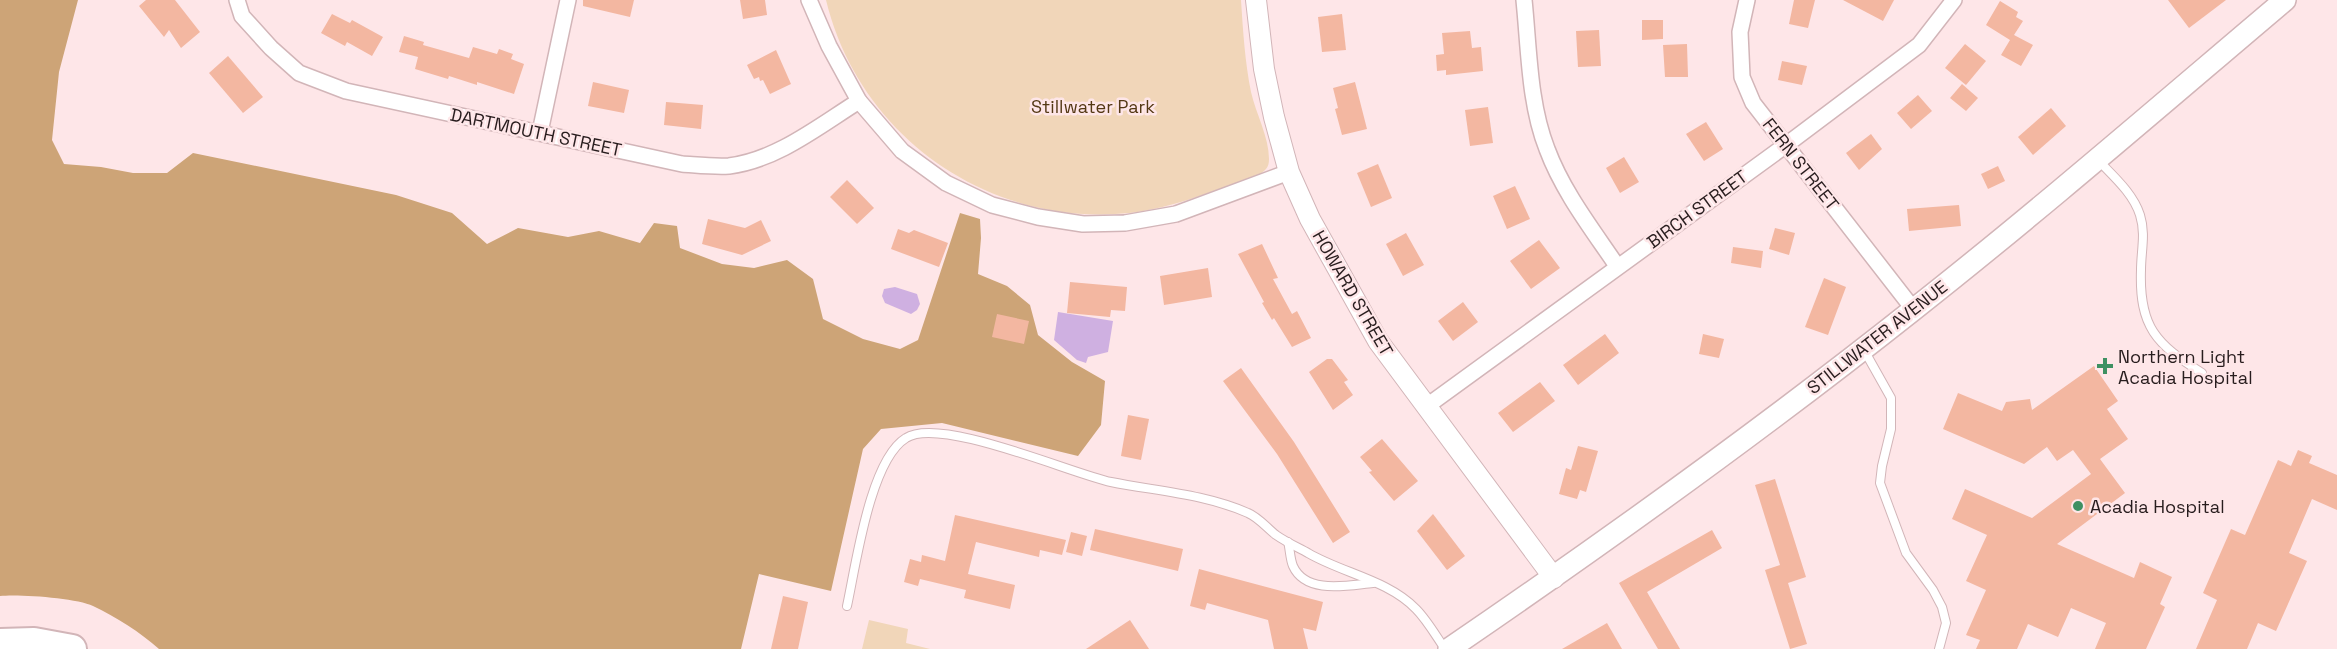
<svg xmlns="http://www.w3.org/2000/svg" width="2337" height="649" font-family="'Space Grotesk',sans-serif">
<rect width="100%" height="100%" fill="#fee6e8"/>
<!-- green -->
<g fill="#f1d6b9">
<path d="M 826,0 L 1241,0 C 1243,31 1245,62 1251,92 C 1256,114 1269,137 1269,159 C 1269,167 1266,170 1260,174 C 1218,189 1174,208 1129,213 C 989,227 859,137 826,0 Z"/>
<polygon points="869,620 908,629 906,643 930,649 862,649"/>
</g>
<!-- forest -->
<path fill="#cda477" d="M 0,0 L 78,0 L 59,72 L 52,140 L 64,164 L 101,167 L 133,173 L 167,173 L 193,153 L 396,195 L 452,213 L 487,244 L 518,228 L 568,237 L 599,231 L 640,243 L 654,223 L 677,226 L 680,248 L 722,264 L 754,268 L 787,260 L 813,279 L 823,319 L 863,339 L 900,349 L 918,340 L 960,213 L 980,219 L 981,238 L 978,274 L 1007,286 L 1030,305 L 1038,335 L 1072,362 L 1105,381 L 1101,425 L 1078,456 L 942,423 L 881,429 L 863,449 L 831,591 L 759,574 L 741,649 L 159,649 C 140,632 116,617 93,606 C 77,598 19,594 0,596 Z"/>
<!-- water -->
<g fill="#cfb0e1">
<polygon points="895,287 917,294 920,304 917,310 911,314 885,303 882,296 884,289"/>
<polygon points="1058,312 1113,321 1108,352 1088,357 1086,363 1077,360 1054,340"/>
</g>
<!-- building -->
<g fill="#f3b7a1">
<polygon points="146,0 175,0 200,32 181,48 169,30 164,37 139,6"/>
<polygon points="583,0 634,0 630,17 583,6"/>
<polygon points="740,0 765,0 767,15 743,19"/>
<polygon points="1794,0 1815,0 1808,28 1789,24"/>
<polygon points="1843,0 1894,0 1883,21"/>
<polygon points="2168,0 2226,0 2189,28"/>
<polygon points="2000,1 2018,12 2016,17 2023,21 2014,35 2033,45 2021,66 2001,55 2010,40 1986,25"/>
<polygon points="332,14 350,23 352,20 383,37 372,56 347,42 345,46 321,33"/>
<polygon points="1342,14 1346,50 1322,52 1318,17"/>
<polygon points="1642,20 1663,20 1663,39 1642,40"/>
<polygon points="1599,30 1601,66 1578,67 1576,31"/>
<polygon points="1470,31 1472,48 1481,47 1483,71 1446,75 1446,70 1437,71 1436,55 1444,54 1442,33"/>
<polygon points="404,36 424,42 423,45 469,58 473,47 497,54 499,49 513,54 511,59 524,64 514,94 477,82 477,85 449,76 448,79 415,69 418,57 399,52"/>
<polygon points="1687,44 1688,77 1665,77 1663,45"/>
<polygon points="1965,44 1986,61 1966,85 1945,68"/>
<polygon points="776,50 791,84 770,94 763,80 760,81 759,77 754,79 747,65"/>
<polygon points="228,56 263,97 243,113 209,73"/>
<polygon points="1782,61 1807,66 1802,85 1778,80"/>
<polygon points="593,82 629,90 624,113 588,106"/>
<polygon points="1355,82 1367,129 1342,135 1335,109 1338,108 1333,88"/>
<polygon points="1962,84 1978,98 1966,111 1950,98"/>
<polygon points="1918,95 1932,111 1911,129 1897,113"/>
<polygon points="666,102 703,105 701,129 664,125"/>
<polygon points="1488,107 1493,143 1470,146 1465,110"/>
<polygon points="2051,108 2066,126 2033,155 2018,137"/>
<polygon points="1706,122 1723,149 1704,161 1686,134"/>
<polygon points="1871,134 1882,149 1859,170 1846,153"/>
<polygon points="1624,157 1639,182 1620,193 1606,168"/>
<polygon points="1378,164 1392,198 1371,207 1357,173"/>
<polygon points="1998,166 2005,181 1988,189 1981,174"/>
<polygon points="847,180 874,208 857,224 830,197"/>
<polygon points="1515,186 1530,219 1507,229 1493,196"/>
<polygon points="1959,205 1961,226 1909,231 1907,209"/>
<polygon points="708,219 745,228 761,220 771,241 742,255 702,244"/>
<polygon points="1775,228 1795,233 1789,255 1769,249"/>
<polygon points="898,229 909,233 914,230 948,243 939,267 891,249"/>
<polygon points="1406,233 1424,265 1403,276 1386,244"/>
<polygon points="1539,240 1560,268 1531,289 1510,261"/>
<polygon points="1262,244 1278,278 1273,279 1292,314 1297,311 1311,338 1292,347 1274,318 1272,320 1262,303 1264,302 1238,254"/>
<polygon points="1733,247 1763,251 1761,268 1731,263"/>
<polygon points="1208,268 1212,297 1164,305 1160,276"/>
<polygon points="1824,278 1846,287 1828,335 1805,327"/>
<polygon points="1070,282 1127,287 1125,311 1111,310 1110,317 1067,313"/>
<polygon points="1463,302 1478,322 1453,341 1438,321"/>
<polygon points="997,314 1029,321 1024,344 992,337"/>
<polygon points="1605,334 1619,353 1578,385 1563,365"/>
<polygon points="1703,334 1724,339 1719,358 1699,354"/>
<polygon points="1327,359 1332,359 1348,380 1344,382 1353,395 1333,410 1309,372"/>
<polygon points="2094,366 2118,401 2107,409 2128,439 2100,459 2125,493 2057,544 2134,578 2140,562 2172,577 2160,604 2165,607 2146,649 2095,649 2106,623 2071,608 2058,637 2028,624 2017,649 1976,649 1980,640 1966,635 1986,590 1966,581 1987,535 1952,519 1965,489 2032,518 2091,474 2073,450 2057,461 2047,447 2024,464 1943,429 1958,393 2002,411 2006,402 2030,399 2032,410"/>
<polygon points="1241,368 1294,442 1350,532 1333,543 1277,454 1223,381"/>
<polygon points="1540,382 1555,401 1513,432 1498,413"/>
<polygon points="1128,415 1149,419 1141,460 1121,456"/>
<polygon points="1382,439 1418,481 1394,501 1369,472 1372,471 1360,457"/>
<polygon points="1578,446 1598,451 1586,492 1580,490 1577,499 1559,494 1566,468 1571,470"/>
<polygon points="2298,450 2312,456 2309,463 2337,475 2337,510 2312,499 2289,553 2307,561 2276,631 2258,623 2247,649 2196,649 2217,600 2203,593 2231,529 2245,535 2278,460 2291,466"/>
<polygon points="1775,479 1806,577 1788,583 1807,644 1790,649 1765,570 1780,565 1755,485"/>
<polygon points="1433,514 1465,556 1447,570 1417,531"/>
<polygon points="955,515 1066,540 1062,555 1040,550 1039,557 976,542 968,574 1015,585 1010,609 964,598 966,590 920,579 918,586 904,582 910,559 921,562 922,555 945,561"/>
<polygon points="1095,529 1183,549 1178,571 1090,550"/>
<polygon points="1712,530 1722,548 1647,592 1680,649 1658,649 1619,583"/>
<polygon points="1071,532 1087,536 1082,556 1066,552"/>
<polygon points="1199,569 1323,602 1316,631 1303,628 1308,649 1274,649 1268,620 1207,603 1205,610 1190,606"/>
<polygon points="783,596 808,602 798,649 771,649"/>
<polygon points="1130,620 1149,649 1086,649"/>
<polygon points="1607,623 1622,649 1562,649"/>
</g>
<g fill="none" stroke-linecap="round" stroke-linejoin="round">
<!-- service casing -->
<g stroke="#d2b5b8" stroke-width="10">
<g id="service">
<path d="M 2098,160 C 2113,176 2133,193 2140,215 C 2146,234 2141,251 2141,270 C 2139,327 2156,344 2202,373"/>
<polyline points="1864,350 1891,398 1891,429 1882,466 1880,483 1906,553 1933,590 1942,607 1946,623 1939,649"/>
<path d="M 1288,542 C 1290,549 1290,559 1293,566 C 1306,595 1349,585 1373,583"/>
<path d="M 847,606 C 856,565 870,460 906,438 C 940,416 1070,473 1111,482 C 1156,491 1205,494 1248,513 C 1258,517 1267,528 1276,535 C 1286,542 1297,547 1308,553 C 1342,573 1388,580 1416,609 C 1427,620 1436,636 1445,649"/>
</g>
</g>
<!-- minor casing -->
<g stroke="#d2b5b8" stroke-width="18">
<g id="minor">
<path d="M 237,0 L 242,16 L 271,48 L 299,73 L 346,91 L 682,164 C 697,165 714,167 729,166 C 777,160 819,126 859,101"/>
<polyline points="809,0 829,46 859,101 902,151 946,183 992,205 1038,217 1083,224 1125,223 1176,214 1289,172"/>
<path d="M 1524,0 C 1529,48 1529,104 1547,149 C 1563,192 1592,229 1617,266"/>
<polyline points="1747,0 1740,32 1742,77 1753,103 1914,310"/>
<polyline points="540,132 568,0"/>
<polyline points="1427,406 1786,145 1919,45 1954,0"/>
</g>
</g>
<!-- tertiary casing -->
<g stroke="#d2b5b8" stroke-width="22">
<polyline id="tertiary" points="1256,0 1264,69 1274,117 1289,172 1310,219 1378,341 1554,578"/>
</g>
<!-- secondary casing -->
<g stroke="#d2b5b8" stroke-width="24">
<path id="secondary" d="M 1449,649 C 1607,541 1763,429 1913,310 C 2040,210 2162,104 2285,0"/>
</g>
<!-- motorway casing -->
<g stroke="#d2b5b8" stroke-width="32">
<polyline id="motorway" points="0,643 34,642 72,649"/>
</g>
<!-- service -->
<use href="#service" stroke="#fff" stroke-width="8"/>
<!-- minor -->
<use href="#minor" stroke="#fff" stroke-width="15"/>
<!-- tertiary -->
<use href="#tertiary" stroke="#fff" stroke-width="20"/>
<!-- secondary -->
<use href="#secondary" stroke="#fff" stroke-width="21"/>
<!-- motorway -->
<use href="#motorway" stroke="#fff" stroke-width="28"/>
</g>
<!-- markers -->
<g fill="#3e9062" stroke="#fee6e8" stroke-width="2">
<path d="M2102 357h6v6h6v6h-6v6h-6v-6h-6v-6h6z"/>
<circle cx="2078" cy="506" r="6"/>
</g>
<g text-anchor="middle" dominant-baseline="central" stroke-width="5" stroke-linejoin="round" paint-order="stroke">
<!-- park labels -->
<g font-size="18" fill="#543814" stroke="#fee6e8">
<text x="1093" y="106">Stillwater Park</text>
</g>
<!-- street labels -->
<g font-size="18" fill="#281d1e" stroke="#fee6e8">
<text transform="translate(536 132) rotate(12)">DARTMOUTH STREET</text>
<text transform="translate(1801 164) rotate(52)">FERN STREET</text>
<text transform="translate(1697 209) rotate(-36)">BIRCH STREET</text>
<text transform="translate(1353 293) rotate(60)">HOWARD STREET</text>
<text transform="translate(1877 337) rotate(-38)">STILLWATER AVENUE</text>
</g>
<!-- poi labels -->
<g font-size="18" fill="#281d1e" stroke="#fee6e8" text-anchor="start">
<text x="2118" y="356">Northern Light<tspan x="2118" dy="21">Acadia Hospital</tspan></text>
<text x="2090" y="506">Acadia Hospital</text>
</g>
</g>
</svg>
